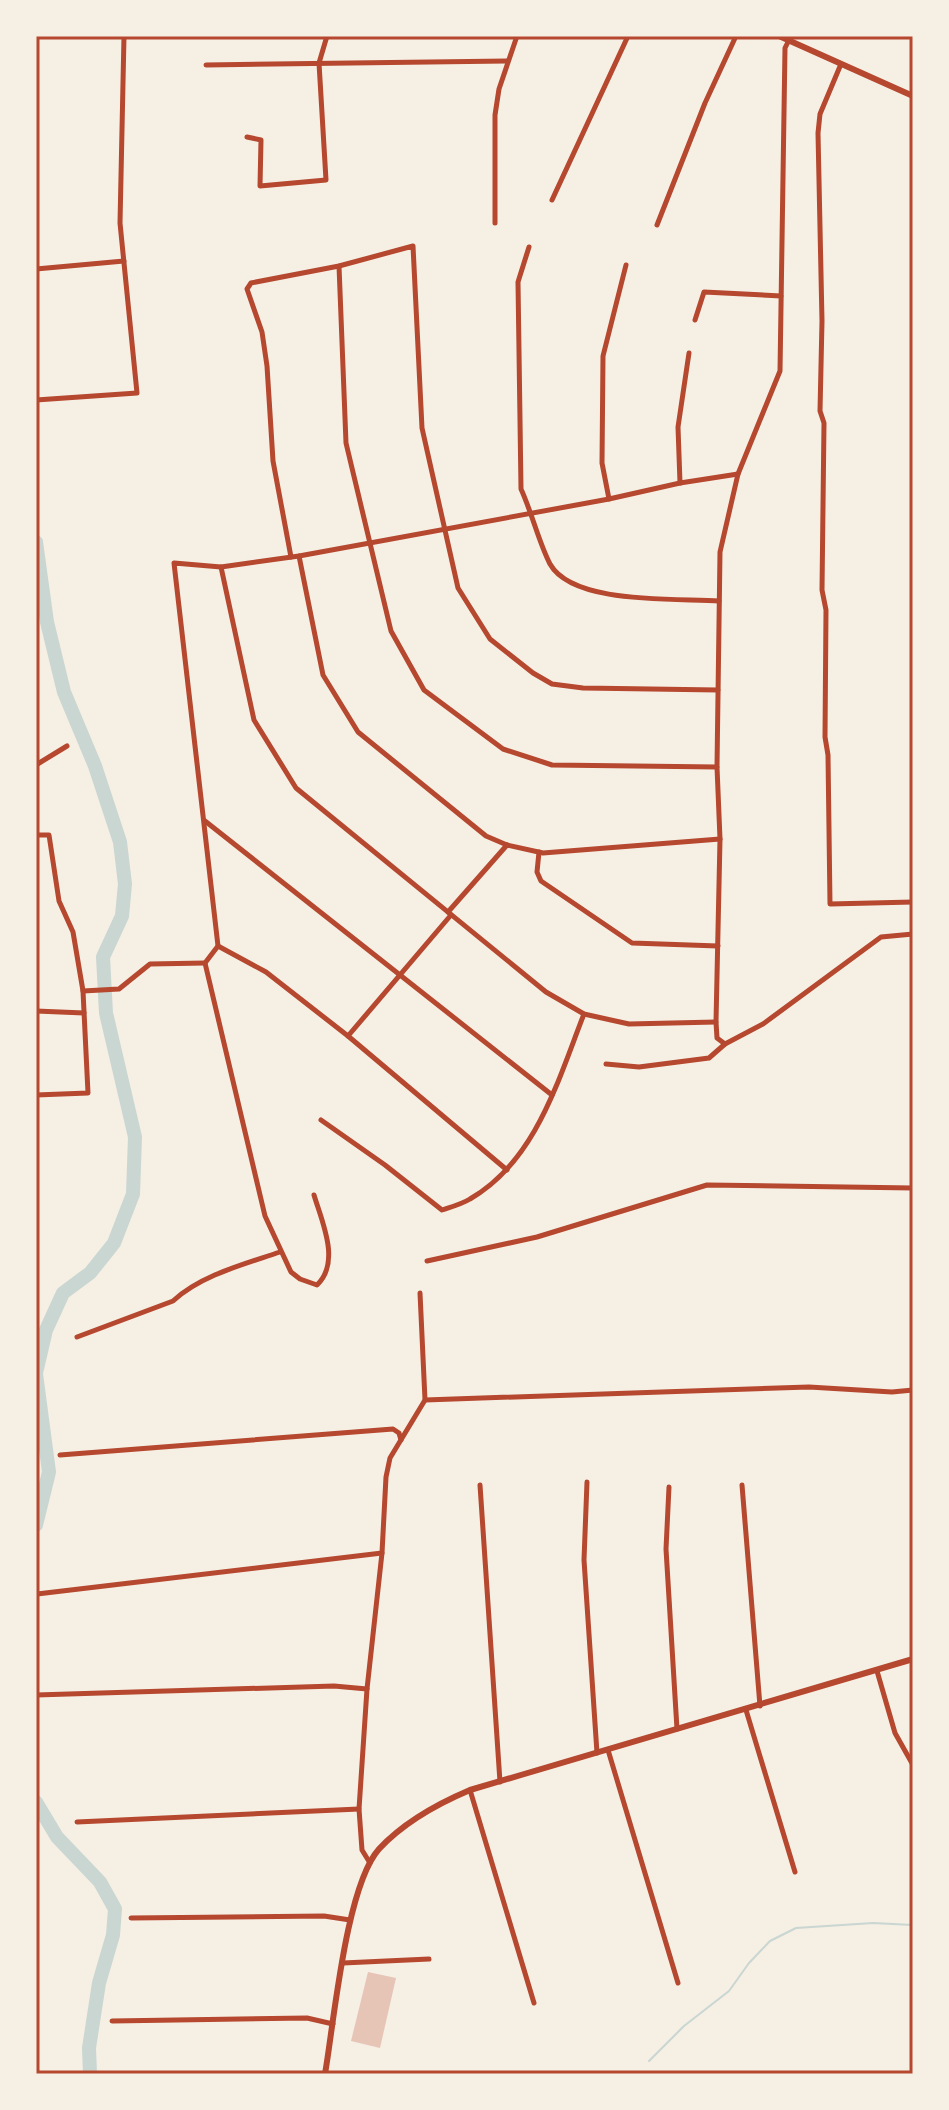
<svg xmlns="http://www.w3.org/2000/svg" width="949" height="2110" font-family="'Roboto Condensed',sans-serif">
<rect width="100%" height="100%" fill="#f6efe4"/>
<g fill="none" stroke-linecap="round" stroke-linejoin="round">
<!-- stream -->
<polyline stroke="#c9d6d2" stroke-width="2" points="649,2061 684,2026 729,1991 749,1963 770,1941 796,1928 873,1923 913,1925"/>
<!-- river -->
<g stroke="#c9d6d2" stroke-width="14">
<polyline points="36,542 47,622 64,692 95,766 120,842 125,884 122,916 103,957 106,1013 135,1137 133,1194 114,1243 90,1273 63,1293 46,1330 36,1373"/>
<polyline points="36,1374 49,1472 36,1525"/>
<polyline points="36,1802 57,1837 100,1882 115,1909 113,1935 99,1983 89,2048 90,2074"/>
</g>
</g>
<!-- building -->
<polygon fill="#e6c5b7" points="368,1972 396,1978 380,2048 351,2041"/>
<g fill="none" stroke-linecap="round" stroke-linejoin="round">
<!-- minor -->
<g stroke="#b5482f" stroke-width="5">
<polyline points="841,64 820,114 818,133 822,321 820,411 824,423 822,590 826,610 825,737 828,755 830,904 913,902"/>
<polyline points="206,65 507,61"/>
<polyline points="247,137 261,140 260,186 326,180 319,63 327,36"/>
<polyline points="552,200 628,36"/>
<polyline points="495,223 495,115 499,89 517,36"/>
<polyline points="657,225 705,103 736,36"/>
<path d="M 529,247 L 518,282 L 521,489 C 532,513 539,543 550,564 C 573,605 677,598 719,601"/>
<polyline points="339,266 346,443 391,631 424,690 503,749 552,765 717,767"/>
<polyline points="36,269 124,261"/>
<polyline points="695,320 704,292 781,296"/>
<polyline points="36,400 137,393 120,223 124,36"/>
<polyline points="680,483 678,427 689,353"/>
<polyline points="609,499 602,463 603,356 626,265"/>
<polyline points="299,556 323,675 358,732 486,836 507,845 543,853 720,839"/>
<polyline points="291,557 273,461 267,366 262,332 247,289 251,283 339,266 413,246 422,428 458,588 490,639 533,673 552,684 583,688 718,690"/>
<polyline points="221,567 254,720 296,788 546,992 584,1014 629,1024 716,1022"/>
<polyline points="36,765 67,746"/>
<polyline points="205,821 552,1095"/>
<polyline points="36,835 49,835 59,901 73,932 83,991 88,1093 36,1095"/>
<polyline points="539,852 537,872 541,881 632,943 718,946"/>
<polyline points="448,912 507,845"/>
<polyline points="218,946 266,972 348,1036 507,1170"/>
<polyline points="83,991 119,989 150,964 205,963"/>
<polyline points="36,1011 84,1013"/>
<polyline points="348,1036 451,915"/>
<polyline points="725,1044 717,1038 716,1022 720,839 717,767 720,552 738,474 780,371 785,48 789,40"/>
<polyline points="606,1064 639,1067 709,1058 725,1044 763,1024 881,937 913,934"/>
<path d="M 321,1120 L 385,1165 L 442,1210 C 451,1207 462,1204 470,1199 C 536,1161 558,1080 584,1014"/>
<path d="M 314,1195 C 322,1222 341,1262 317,1285 L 300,1279 L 291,1272 L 265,1216 L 205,963 L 218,946 L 174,563 L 221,567 L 299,556 L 609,499 L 680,483 L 738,474"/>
<polyline points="427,1261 537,1237 707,1185 913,1188"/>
<path d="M 77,1337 L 173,1301 C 201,1275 245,1264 280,1252"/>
<polyline points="425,1400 809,1387 892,1392 913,1390"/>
<polyline points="60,1455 393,1429 399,1433 401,1440"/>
<polyline points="587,1482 584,1560 597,1753"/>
<polyline points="480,1485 500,1782"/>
<polyline points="742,1485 760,1706"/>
<polyline points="669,1487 666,1549 677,1729"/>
<polyline points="37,1594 382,1553"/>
<polyline points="877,1671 895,1733 913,1765"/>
<polyline points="36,1695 334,1686 367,1689"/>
<polyline points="746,1710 795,1872"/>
<polyline points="608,1750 678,1983"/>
<polyline points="470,1790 534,2003"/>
<polyline points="77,1822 359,1809"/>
<polyline points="370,1863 362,1850 359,1809 367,1689 382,1553 386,1477 390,1458 425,1400 420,1293"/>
<polyline points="131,1918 324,1916 350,1920"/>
<polyline points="343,1963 429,1959"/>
<polyline points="112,2021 307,2018 333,2024"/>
</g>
<!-- tertiary -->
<g stroke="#b5482f" stroke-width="6">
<polyline points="779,36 913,96"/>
<path d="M 325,2074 C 334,2022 346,1886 379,1849 C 404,1822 437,1804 470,1790 L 913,1659"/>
</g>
</g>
<!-- border -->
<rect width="949" height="2110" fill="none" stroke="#f6efe4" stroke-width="76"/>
<rect x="38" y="38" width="873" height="2034" fill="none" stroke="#b5482f" stroke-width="3"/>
</svg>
